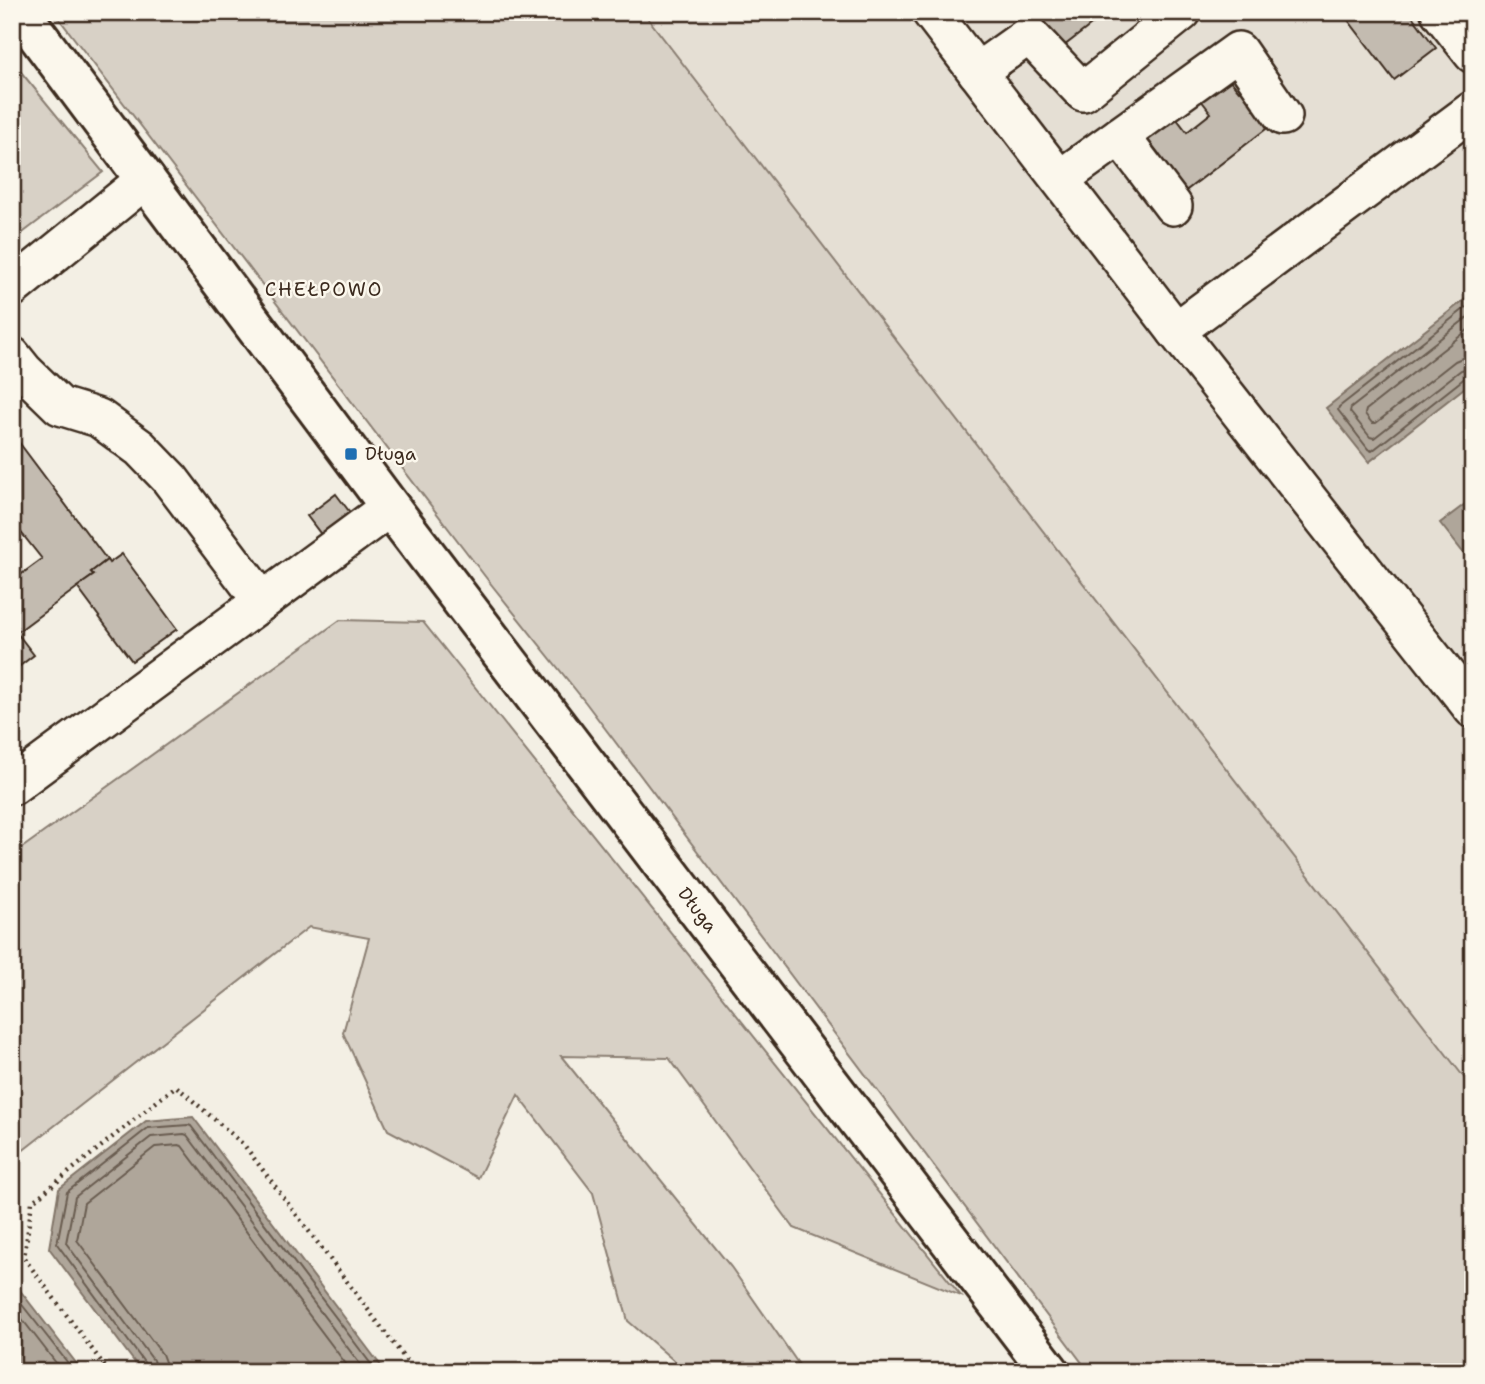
<svg xmlns="http://www.w3.org/2000/svg" width="1485" height="1384" font-family="'Shantell Sans',sans-serif">
<rect width="100%" height="100%" fill="#f3efe4"/>
<filter id="ink" filterUnits="userSpaceOnUse"><feTurbulence type="fractalNoise" baseFrequency=".0143" numOctaves="2"/><feDisplacementMap in="SourceGraphic" scale="14" xChannelSelector="R" yChannelSelector="G"/><feConvolveMatrix kernelMatrix="1 2 1 2 8 2 1 2 1" color-interpolation-filters="sRGB"/></filter>
<g filter="url(#ink)">
<!-- built -->
<polygon fill="#e5dfd4" points="643,12 1473,12 1473,1089 1473,1088"/>
<!-- green -->
<g fill="#d8d1c6" stroke="#8a7e72" stroke-width="2">
<polygon points="54,12 643,12 1473,1089 1473,1372 1089,1372 586,703 487,579"/>
<polygon points="12,61 103,172 12,241"/>
<polygon points="340,620 423,622 961,1296 794,1228 669,1058 561,1056 731,1267 804,1372 687,1372 628,1321 593,1193 518,1095 478,1178 388,1130 343,1033 369,938 309,927 12,1159 12,855"/>
</g>
<!-- water -->
<g fill="#afa69a" stroke="#817468" stroke-width="2">
<polygon points="1473,293 1473,381 1369,462 1326,408"/>
<polygon points="1473,498 1473,565 1440,523"/>
<polygon points="193,1117 375,1358 386,1372 142,1372 49,1248 59,1189 146,1121"/>
<polygon points="12,1280 83,1372 12,1372"/>
</g>
<g fill="none" stroke-linecap="round" stroke-linejoin="round">
<!-- shore -->
<g stroke="#695c50" stroke-width="2">
<polyline points="1473,302 1339,407 1338,410 1368,449 1372,451 1466,377 1473,376"/>
<polyline points="1473,313 1351,408 1350,412 1370,437 1374,438 1461,370 1473,367"/>
<polyline points="1473,326 1366,410 1365,414 1372,423 1376,423 1455,361 1462,358 1473,356"/>
<polyline points="12,1292 75,1372"/>
<polyline points="12,1306 63,1372"/>
<polyline points="147,1372 146,1365 57,1244 67,1192 148,1128 188,1125 191,1126 377,1372"/>
<polyline points="156,1372 153,1360 66,1243 75,1197 151,1137 184,1134 187,1135 366,1372"/>
<polyline points="167,1372 165,1362 162,1354 77,1240 84,1203 155,1147 179,1145 182,1146 352,1372"/>
</g>
</g>
<!-- building -->
<g fill="#c3bbb0" stroke="#3b2a1e" stroke-width="2">
<polygon points="1032,12 1108,12 1060,49"/>
<polygon points="1342,12 1409,12 1436,48 1394,80"/>
<polygon points="1222,70 1239,91 1247,85 1275,122 1179,196 1150,160 1159,154 1142,132 1170,110 1187,132 1211,113 1194,91"/>
<polygon points="12,433 107,560 91,572 94,575 12,636 12,581 42,559 12,521"/>
<polygon points="336,494 352,515 323,537 307,516"/>
<polygon points="122,554 177,629 132,661 77,587 94,575 91,572 107,560 109,563"/>
<polygon points="17,633 34,655 12,672 12,636"/>
</g>
<g fill="none" stroke-linecap="round" stroke-linejoin="round">
<!-- minor casing -->
<g stroke="#3b2a1e" stroke-width="42">
<g id="minor">
<polyline points="931,12 1176,331 1473,709"/>
<polyline points="1440,12 1473,54"/>
<polyline points="977,72 1029,35 1083,92 1182,12"/>
<polyline points="1120,136 1173,206"/>
<polyline points="1060,179 1238,51 1283,116"/>
<polyline points="12,288 146,179"/>
<polyline points="1176,331 1473,110"/>
<polyline points="12,356 24,371 60,406 99,418 140,448 170,479 262,601"/>
<polyline points="12,786 390,507"/>
</g>
</g>
<!-- major casing -->
<g stroke="#3b2a1e" stroke-width="44">
<g id="major">
<path id="s1" d="M 20,12 L 390,507 L 1050,1372"/>
</g>
</g>
<!-- path -->
<polyline stroke="#3b2a1e" stroke-width="4.5" stroke-dasharray="2 5" stroke-linecap="butt" points="109,1372 24,1258 32,1202 176,1086 244,1145 415,1372"/>
<!-- minor -->
<use href="#minor" stroke="#fbf7ec" stroke-width="37"/>
<!-- major -->
<use href="#major" stroke="#fbf7ec" stroke-width="38"/>
</g>
</g>
<!-- markers -->
<rect fill="#1f6fb2" stroke="#fbf7ec" stroke-width="2.5" x="344" y="447" width="14" height="14" rx="3.5"/>
<g text-anchor="middle" dominant-baseline="central" stroke-width="5" stroke-linejoin="round" paint-order="stroke">
<!-- poi labels -->
<g font-size="18" fill="#3b2a1e" stroke="#fbf7ec" text-anchor="start">
<text x="365" y="454">Długa</text>
</g>
<!-- street labels -->
<g font-size="18" fill="#3b2a1e" stroke="#fbf7ec">
<text stroke="none"><textPath href="#s1" startOffset="1125">Długa</textPath></text>
</g>
<!-- neighbourhood labels -->
<g font-size="19" letter-spacing="2" fill="#3b2a1e" stroke="#fbf7ec">
<text x="324" y="289">CHEŁPOWO</text>
</g>
</g>
<!-- margin -->
<rect width="1485" height="1384" fill="none" stroke="#fbf7ec" stroke-width="42"/>
<rect x="21" y="21" width="1443" height="1342" fill="none" stroke="#3b2a1e" stroke-width="2.5" filter="url(#ink)"/>
</svg>
